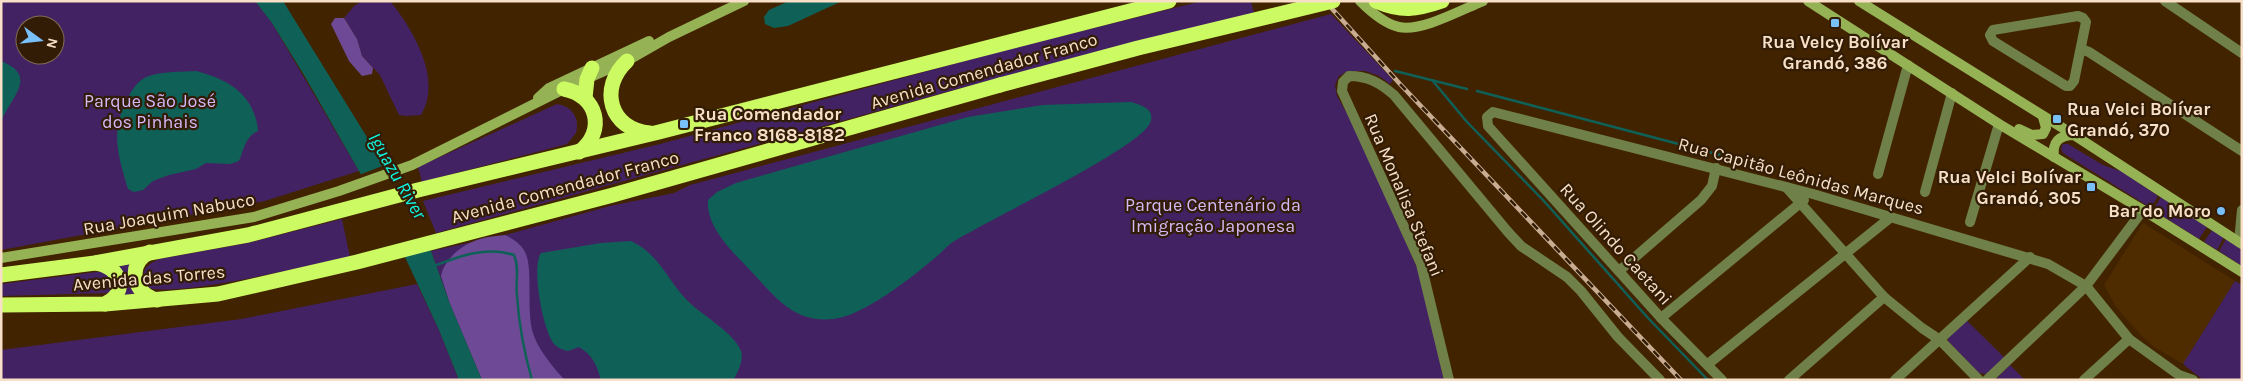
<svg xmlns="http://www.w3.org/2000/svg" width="2243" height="381" font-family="Karla,sans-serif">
<rect width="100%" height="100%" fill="#422300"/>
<!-- built -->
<polygon fill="#4f2c00" points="2143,223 2235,281 2183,364 2154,347 2140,334 2116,307 2104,285"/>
<!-- green -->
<g fill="#432263" fill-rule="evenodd">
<path d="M 1,1 L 255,1 L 272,23 L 359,171 L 265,201 L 1,250 ZM 25,25 L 55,25 L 55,55 L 25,55 Z"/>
<path d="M 362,1 L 390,1 C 413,29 443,80 421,115 L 406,116 L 399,115 L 380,75 L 362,56 L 357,39 L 344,18 L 354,6 Z"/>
<polygon points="1202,1 1251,1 1254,13 961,88 436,233 423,201 660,144 990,54"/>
<polygon points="1331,14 1393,80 1390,84 1379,76 1365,71 1348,71 1339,76 1335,85 1337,96 1354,126 1419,272 1444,380 482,380 450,304 431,251 505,235 610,206 674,193 690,185"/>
<path d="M 557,104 C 572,106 580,118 576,133 L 567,144 L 422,182 L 418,167 Z"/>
<polygon points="2063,144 2068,144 2103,165 2123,172 2158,196 2151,208 2063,153 2061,149"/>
<polygon points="2161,197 2207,227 2199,239 2153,210"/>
<path d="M 342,219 L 350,257 C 315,264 171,299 146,287 C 141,271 143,267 159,259 L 248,243 Z"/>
<polygon points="2212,230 2224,237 2217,250 2204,242"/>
<polygon points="2226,239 2242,249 2242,266 2219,251"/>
<polygon points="134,263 137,297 119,298 126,277 116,265"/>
<polygon points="104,271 115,281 110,292 107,293 1,296 1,284"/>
<polygon points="2235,281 2242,285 2242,380 2203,380 2183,364"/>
<polygon points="417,284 439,330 459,380 1,380 1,350 241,319"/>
<polygon points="1966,320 2005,358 1986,374 1979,373 1948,341 1948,338"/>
<polygon points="2010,365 2025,380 1995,380"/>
</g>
<!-- forest -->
<g fill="#6e4a96">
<polygon points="335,18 344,18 357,39 362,56 373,68 372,74 362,76 349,61 331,24"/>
<path d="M 505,235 C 513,239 521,244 525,252 C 534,269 525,313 534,336 C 539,350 555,370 565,380 L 482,380 L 450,304 L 441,276 C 444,260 461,245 477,240 C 485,237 496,236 505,235 Z"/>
</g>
<!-- water -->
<g fill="#0f6158">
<polygon points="255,1 283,1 373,147 394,188 431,251 450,304 482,380 459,380 439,330 391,227 304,75 272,23"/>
<polygon points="789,1 842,1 788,26 774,28 765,24 764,17 769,10"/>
<path d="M 1,61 C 39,76 11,97 1,122 Z"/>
<path d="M 196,71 C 228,79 255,95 258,131 C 245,137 244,149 239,161 L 230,164 L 206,163 L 196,169 L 169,175 L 153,181 L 143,190 L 134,192 L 128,189 C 118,156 110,131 127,100 C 130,93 136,83 143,79 C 154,71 183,72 196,71 Z"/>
<path d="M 1131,102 C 1141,105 1156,109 1150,123 C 1139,149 983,222 950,244 C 945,248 941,253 936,257 C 912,277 864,316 833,319 C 792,323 775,296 749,269 C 732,251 706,227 708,200 L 717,192 L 736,183 L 968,117 L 1043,105 Z"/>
<path d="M 631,241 C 661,255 668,283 691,304 C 705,317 734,333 741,351 C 744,359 738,373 733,380 L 601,380 C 597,366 593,355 579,347 L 568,351 C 563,350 558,348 554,344 C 543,330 531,268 541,253 L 601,243 Z"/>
</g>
<!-- pier -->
<polygon fill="#422300" points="385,165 397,187 429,242 399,250 389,228 359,175"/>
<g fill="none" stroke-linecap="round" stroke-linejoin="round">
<!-- stream -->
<g stroke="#0f6158" stroke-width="2.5">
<polyline points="1395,71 1467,89"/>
<polyline points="1432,80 1467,122 1543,200 1648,318 1708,380"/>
<polyline points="1477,91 1770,168"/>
<path d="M 434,266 C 460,256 485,246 514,255 C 520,269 515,281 517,296 C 519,325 524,352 532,380"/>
</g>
<!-- street -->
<g stroke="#6f8149" stroke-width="10">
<polyline points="2165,1 2242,53"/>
<polygon points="2078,16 2083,18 2086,22 2074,81 2070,86 2066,86 1993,41 1990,35 1993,30"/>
<polyline points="2081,49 2089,52 2242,151"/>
<polyline points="1878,174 1908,65"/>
<polyline points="1786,187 1884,297 1922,328 1940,340 1979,380"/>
<polyline points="1925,192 1952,93"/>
<polyline points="1970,222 1999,124"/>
<polyline points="2239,242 2242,210"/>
<polyline points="1619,271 1701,200 1712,186 1716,168"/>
<polyline points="1661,318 1804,200"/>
<polyline points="1708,364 1891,217"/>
<path d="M 1449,380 L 1421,264 L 1342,91 L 1343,82 L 1349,76 C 1368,76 1380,83 1394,95 L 1508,232 L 1521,246 L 1567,277 L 1581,291 L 1618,337 L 1660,380"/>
<polyline points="1722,380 1661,318 1488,126 1487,117 1493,112 1813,194 2048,264 2086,286 2129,339 2179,375 2193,380"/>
<polyline points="1789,380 1884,297"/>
<polyline points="1895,380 2030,257"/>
<polyline points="1987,380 2086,286 2143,210"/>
<polyline points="2084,380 2129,339"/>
</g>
<!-- secondary -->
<g stroke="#95b255" stroke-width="10">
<path d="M 1360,1 C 1369,10 1385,24 1399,27 C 1421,32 1461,10 1483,1"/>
<polyline points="1808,1 1999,124 2143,210 2242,272"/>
<polyline points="1859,1 2074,135 2242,244"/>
<polyline points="538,98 549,88 649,41"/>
<polyline points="2019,129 2032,135 2043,134 2046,128 2043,117"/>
<path d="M 2054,157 C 2052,142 2059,135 2074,135"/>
<polyline points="1,258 254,217 339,191 412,165 564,89 627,61 669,37 744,1"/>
</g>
<!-- highway -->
<g stroke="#ccfa62" stroke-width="15">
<path d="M 1376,1 C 1402,12 1416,10 1442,1"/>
<path d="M 627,61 C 598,88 610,130 650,133"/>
<path d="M 564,89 C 597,95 607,131 579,152"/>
<polyline points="585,98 587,79 592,68"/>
<path d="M 150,252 C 126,264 133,294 157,300"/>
<path d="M 96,263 C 121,267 129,292 105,304"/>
<polyline points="1,275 95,263 248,235 418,190 659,132 1169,1"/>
<polyline points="1,305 105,304 218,294 357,262 613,195 1000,85"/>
</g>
<!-- rail casing -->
<g stroke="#c8ad93" stroke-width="4.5">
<polyline id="rail" points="1325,1 1400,84 1681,380"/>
</g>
<!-- rail -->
<use href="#rail" stroke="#321c05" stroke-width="2.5" stroke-dasharray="8" stroke-linecap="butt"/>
<!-- highway-bridge -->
<polyline stroke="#ccfa62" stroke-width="15" points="1000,85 1138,48 1333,1"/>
</g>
<!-- markers -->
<g fill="#79bff8" stroke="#321c05" stroke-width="2">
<rect x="1830" y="18" width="10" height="10" rx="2.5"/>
<rect x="2052" y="114" width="10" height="10" rx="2.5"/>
<rect x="679" y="119" width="10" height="10" rx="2.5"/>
<rect x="2086" y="182" width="10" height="10" rx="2.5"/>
<circle cx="2221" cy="211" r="5"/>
</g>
<g text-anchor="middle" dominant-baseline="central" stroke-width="4.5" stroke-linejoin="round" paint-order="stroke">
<!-- poi labels -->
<g font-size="18" font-weight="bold" fill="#f8dfc8" stroke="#321c05" text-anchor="start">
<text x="1835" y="42" text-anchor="middle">Rua Velcy Bolívar<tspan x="1835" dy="21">Grandó, 386</tspan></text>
<text x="2067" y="109">Rua Velci Bolívar<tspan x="2067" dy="21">Grandó, 370</tspan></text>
<text x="694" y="114">Rua Comendador<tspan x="694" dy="21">Franco 8168-8182</tspan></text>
<text x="2081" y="177" text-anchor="end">Rua Velci Bolívar<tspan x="2081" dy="21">Grandó, 305</tspan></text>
<text x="2211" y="211" text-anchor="end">Bar do Moro</text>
</g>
<!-- street labels -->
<g font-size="18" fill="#f8dfc8" stroke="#321c05">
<text transform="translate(984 71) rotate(-16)">Avenida Comendador Franco</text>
<text transform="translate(1801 176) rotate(15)">Rua Capitão Leônidas Marques</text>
<text transform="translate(565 187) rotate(-15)">Avenida Comendador Franco</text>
<text transform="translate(1404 195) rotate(67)">Rua Monalisa Stefani</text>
<text transform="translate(169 214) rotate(-10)">Rua Joaquim Nabuco</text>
<text transform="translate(1616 244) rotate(48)">Rua Olindo Caetani</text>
<text transform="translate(149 278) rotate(-5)">Avenida das Torres</text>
</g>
<!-- park labels -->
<g font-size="18" fill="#d4b9f9" stroke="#321c05">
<text x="150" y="101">Parque São José<tspan x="150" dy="21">dos Pinhais</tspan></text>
<text x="1213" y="205">Parque Centenário da<tspan x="1213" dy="21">Imigração Japonesa</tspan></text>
</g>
<!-- water labels -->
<g font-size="19" font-style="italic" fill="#10f6e1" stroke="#321c05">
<text transform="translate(397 176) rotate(60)">Iguazu River</text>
</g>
</g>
<!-- border -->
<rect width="2243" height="381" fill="none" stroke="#f8dfc8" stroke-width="5"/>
<!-- north arrow -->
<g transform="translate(40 40) rotate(105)"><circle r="24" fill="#321c05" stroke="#816a53"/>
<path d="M0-4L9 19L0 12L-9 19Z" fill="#79bff8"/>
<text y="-8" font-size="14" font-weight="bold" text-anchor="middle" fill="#f8dfc8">N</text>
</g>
</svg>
